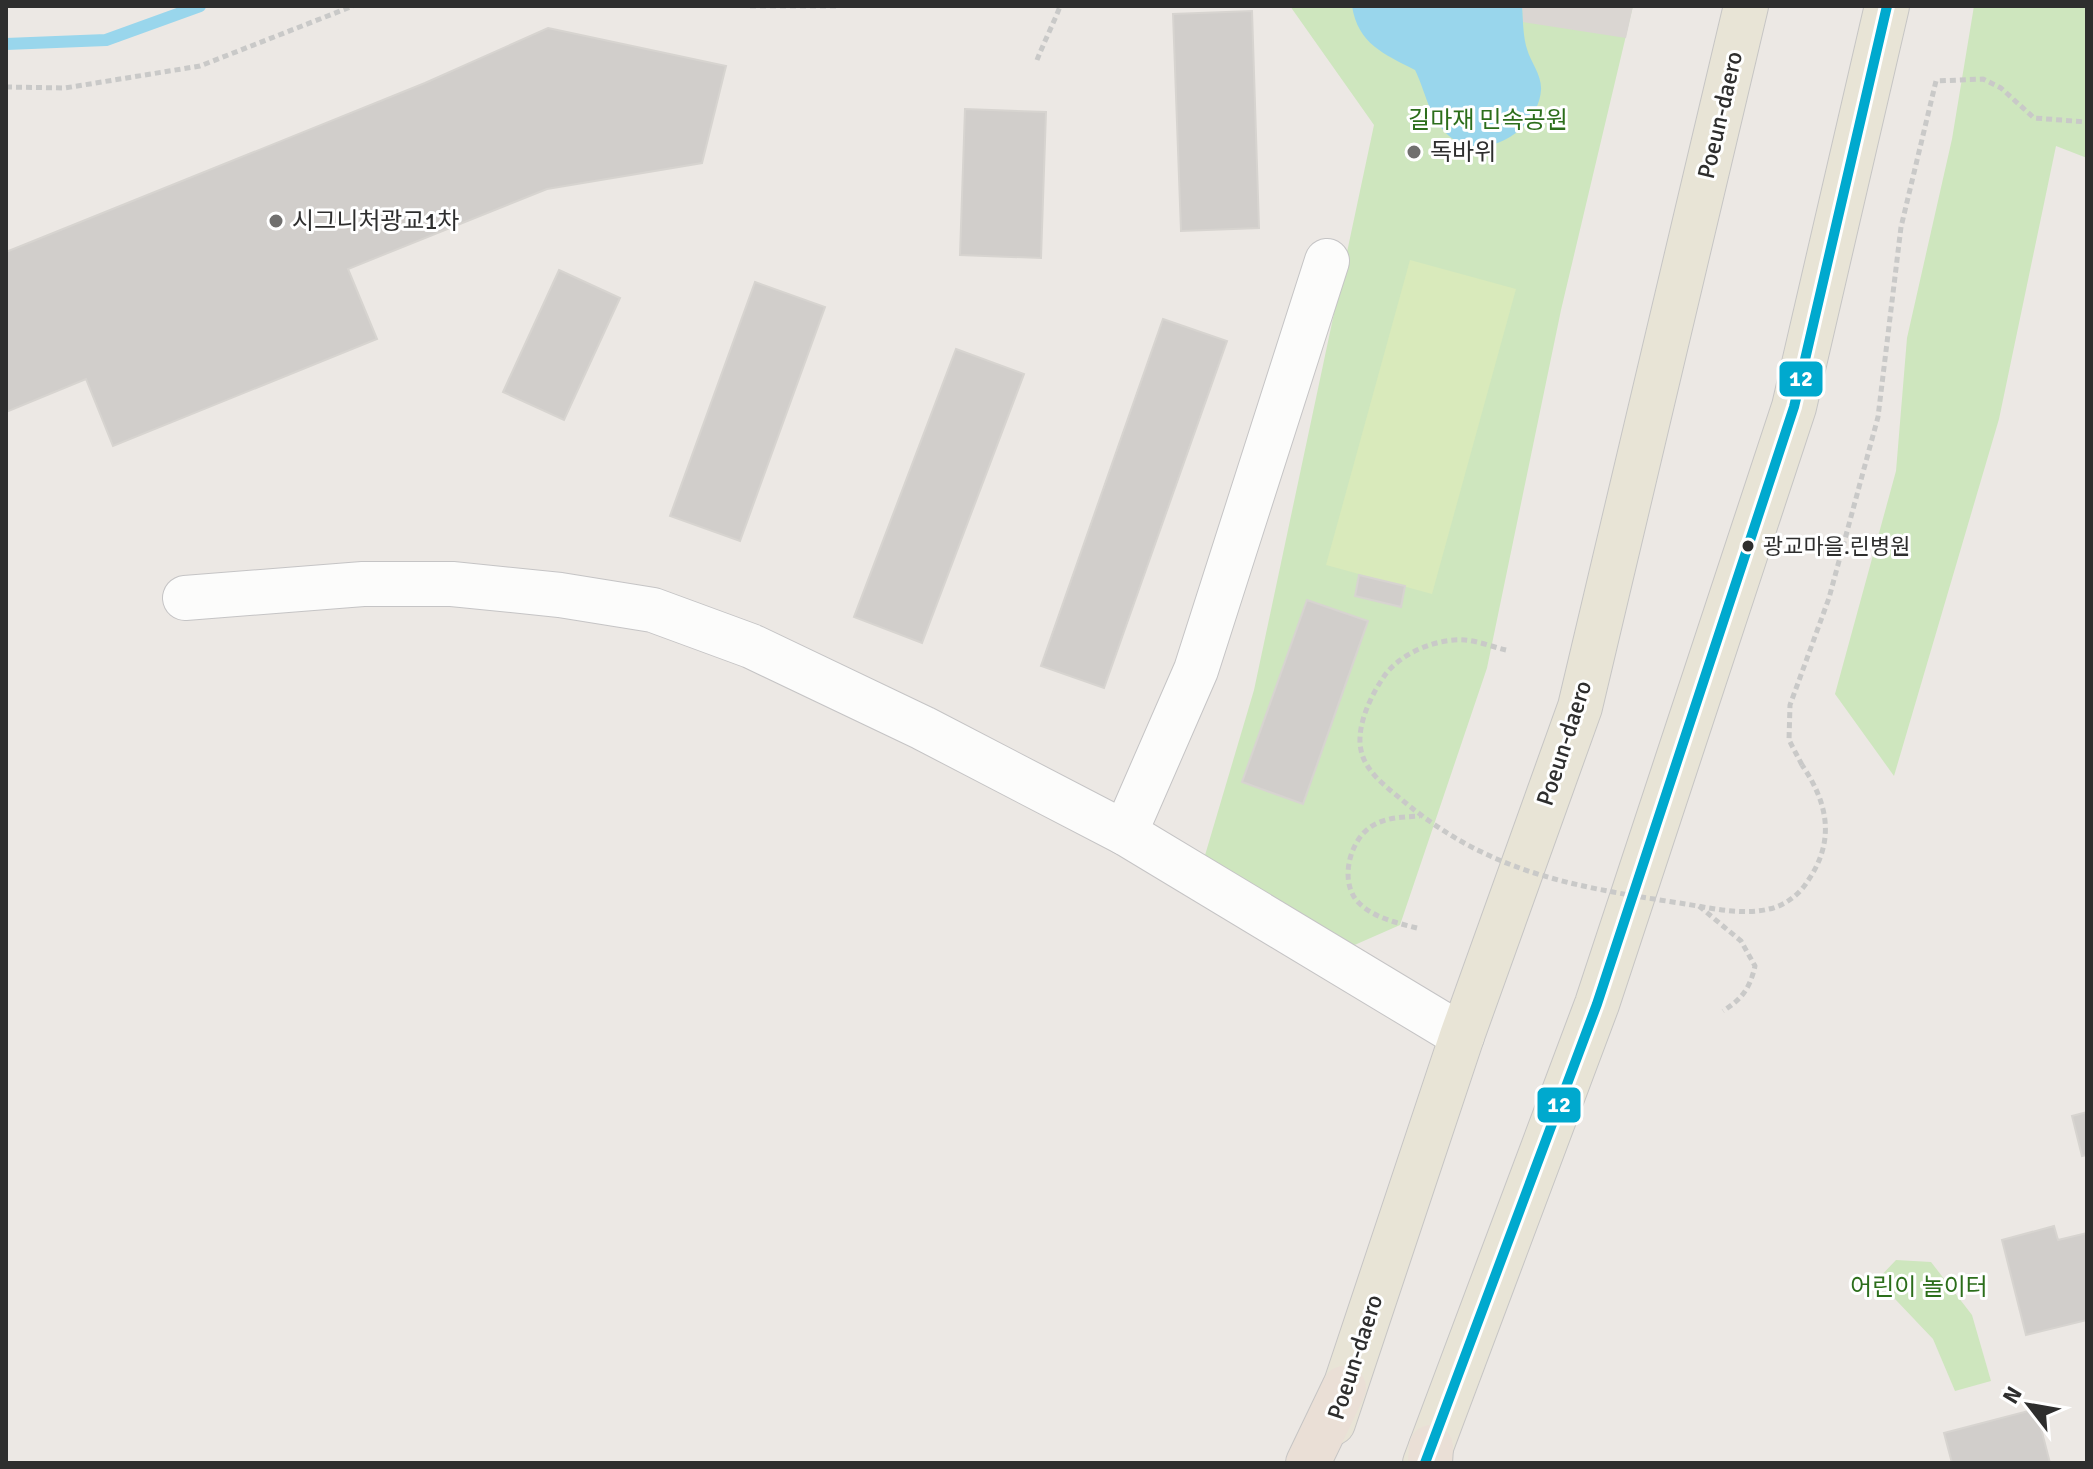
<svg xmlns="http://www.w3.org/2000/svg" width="2093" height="1469" font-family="Signika,'Noto Sans KR',sans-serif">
<rect width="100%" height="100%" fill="#ece8e4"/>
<!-- green -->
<g fill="#cee6be">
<polygon points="1290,6 1633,6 1561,310 1487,668 1400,925 1350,947 1203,862 1254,690 1374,125"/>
<polygon points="1974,6 2087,6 2087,158 2056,146 1999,419 1894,776 1835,694 1896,471 1907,338 1952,139"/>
<polygon points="1896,1260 1931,1262 1972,1315 1991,1381 1955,1391 1933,1339 1877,1280"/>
</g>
<!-- pitch -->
<polygon fill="#d9eabb" points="1410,260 1516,289 1432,594 1326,565"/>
<!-- plaza -->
<polygon fill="#dad6d2" points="1522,6 1535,7 1633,6 1626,38 1523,22"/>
<!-- water -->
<path fill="#99d6ec" d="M 1352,6 L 1522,6 C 1523,19 1523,37 1527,49 C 1531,63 1542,75 1541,90 C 1538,133 1476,168 1444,131 C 1428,113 1425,90 1415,70 C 1384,54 1358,44 1352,6 Z"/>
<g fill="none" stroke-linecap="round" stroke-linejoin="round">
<!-- stream -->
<polyline stroke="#99d6ec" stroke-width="12" points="6,44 106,40 200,6"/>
</g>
<!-- building -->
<g fill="#d1cecb" stroke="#d7d4d0" stroke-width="2">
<polygon points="1252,11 1259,228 1181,231 1173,14"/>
<polygon points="548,28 726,66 702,163 547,189 348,269 377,339 113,446 86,379 6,412 6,252 425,83"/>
<polygon points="965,109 1046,112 1041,258 960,255"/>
<polygon points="559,270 620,298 564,420 503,392"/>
<polygon points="755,282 825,307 740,541 670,516"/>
<polygon points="1163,319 1227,341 1104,688 1041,666"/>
<polygon points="956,349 1024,374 922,643 854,617"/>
<polygon points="1359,575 1405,586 1401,607 1355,596"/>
<polygon points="1307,600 1368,621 1303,804 1242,782"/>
<polygon points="2087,1112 2087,1155 2082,1156 2072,1116"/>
<polygon points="2054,1226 2058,1240 2087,1233 2087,1320 2026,1335 2002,1240"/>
<polygon points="2036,1409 2050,1463 1952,1463 1944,1433"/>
</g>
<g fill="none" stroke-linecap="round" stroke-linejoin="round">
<!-- minor casing -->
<g stroke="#c5c4c5" stroke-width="46">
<g id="minor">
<polyline points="185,598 363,584 452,584 560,595 653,610 751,646 923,728 1125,833 1462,1036"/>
<polyline points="1125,833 1196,670 1327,261"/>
</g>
</g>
<!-- major casing -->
<g stroke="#c6c5c4" stroke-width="46">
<g id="major">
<polyline points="1333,1423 1462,1036 1580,707 1746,6"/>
<polyline points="1425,1463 1597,1004 1794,407 1887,6"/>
</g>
</g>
<!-- highway casing -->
<g stroke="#c6c5c4" stroke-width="46">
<g id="highway">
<polyline points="1308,1463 1344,1388"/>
<polyline points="1430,1463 1431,1447"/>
</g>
</g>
<!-- path -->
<g stroke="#c9c9c8" stroke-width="5" stroke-dasharray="6 4" stroke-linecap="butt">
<polyline points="750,6 838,6"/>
<path d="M 1037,60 C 1041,49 1059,11 1060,6"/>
<polyline points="6,87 65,88 200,66 353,6"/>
<polyline points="1802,765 1789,740 1790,705 1829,598 1878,417 1901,227 1936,81 1983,79 2001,88 2034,118 2087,122"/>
<path d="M 1699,906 L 1741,941 L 1755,966 C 1750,988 1742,999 1723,1011"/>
<path d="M 1417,928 C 1397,923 1375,918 1360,904 C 1338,884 1349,840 1372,826 C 1386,817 1404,817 1420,816"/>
</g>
<!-- minor -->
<use href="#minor" stroke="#fcfcfb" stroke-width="44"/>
<!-- major -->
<use href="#major" stroke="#e8e4d6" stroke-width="44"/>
<!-- highway -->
<use href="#highway" stroke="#eadfd6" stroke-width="44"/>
<!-- path-bridge -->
<path stroke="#c9c9c8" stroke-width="5" stroke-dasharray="6 4" stroke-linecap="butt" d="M 1506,650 C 1493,647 1478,641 1465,640 C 1437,638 1401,653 1385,675 C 1371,695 1354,729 1362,754 C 1367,772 1386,787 1401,799 C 1487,872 1570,886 1679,903 C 1707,907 1741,916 1769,909 C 1784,906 1799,895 1807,882 C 1836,841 1828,803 1802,765"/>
<!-- bus-1 casing -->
<g stroke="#fff" stroke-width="16">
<polyline id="bus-1" points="1425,1463 1597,1004 1794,407 1887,6"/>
</g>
<!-- bus-1 -->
<use href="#bus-1" stroke="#00a9ce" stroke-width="10"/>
</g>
<!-- markers -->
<g fill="#706f6e" stroke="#fff" stroke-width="3">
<circle cx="1414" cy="152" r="8"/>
<circle cx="276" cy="221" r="8"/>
</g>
<circle fill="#2e2e2e" stroke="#fff" stroke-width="3" cx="1748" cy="546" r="7"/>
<g text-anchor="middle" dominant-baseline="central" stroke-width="6" stroke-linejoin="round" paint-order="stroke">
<!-- bus labels -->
<g font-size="22" fill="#2e2e2e" stroke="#fff" text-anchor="start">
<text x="1763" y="546">광교마을.린병원</text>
</g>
<!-- street labels -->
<g font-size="24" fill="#2e2e2e" stroke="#fff">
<text transform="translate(1720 115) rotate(-77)">Poeun-daero</text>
<text transform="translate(1564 743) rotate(-72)">Poeun-daero</text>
<text transform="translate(1355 1357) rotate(-72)">Poeun-daero</text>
</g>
<!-- park labels -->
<g font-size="24" fill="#2c6e1b" stroke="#fff">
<text x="1488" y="120">길마재 민속공원</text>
<text x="1919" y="1287">어린이 놀이터</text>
</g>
<!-- poi labels -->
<g font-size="24" fill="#2e2e2e" stroke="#fff" text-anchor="start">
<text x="1430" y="152">독바위</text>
<text x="292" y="221">시그니처광교1차</text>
</g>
</g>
<g stroke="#fff" stroke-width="3">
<rect x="1778" y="360" width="46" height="38" rx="8" fill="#00a9ce"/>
<rect x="1536" y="1086" width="46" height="38" rx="8" fill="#00a9ce"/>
</g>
<g font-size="22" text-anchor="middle" font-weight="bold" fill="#fff">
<text x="1801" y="386">12</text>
<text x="1559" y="1112">12</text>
</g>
<!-- border -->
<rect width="2093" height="1469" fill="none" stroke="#2e2e2e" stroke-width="16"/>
<!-- north arrow -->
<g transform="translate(2029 1405) rotate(301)" stroke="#ffffff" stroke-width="6" paint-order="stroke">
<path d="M0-6L14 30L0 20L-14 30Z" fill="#2e2e2e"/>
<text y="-12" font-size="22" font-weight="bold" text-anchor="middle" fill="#2e2e2e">N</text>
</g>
</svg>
